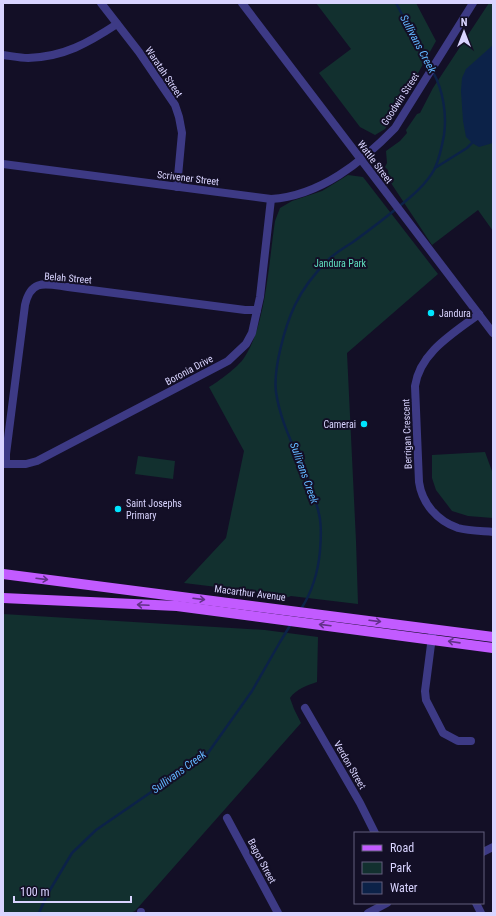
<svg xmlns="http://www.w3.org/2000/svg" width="496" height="916" font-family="'Roboto Condensed',sans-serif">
<rect width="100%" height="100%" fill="#130f26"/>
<!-- green -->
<g fill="#12302f">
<polygon points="316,3 416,3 436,41 399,107 385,129 375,135 360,127 319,73 351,49"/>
<polygon points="489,3 493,3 493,231 478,210 432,245 389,180 388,170 385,167 387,163 386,151 400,141 407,133 406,130 417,114 420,113 433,88"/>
<path d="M 348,175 L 363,177 L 438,274 L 347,353 L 356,541 L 358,604 L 291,596 L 285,598 L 282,595 L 184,583 L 226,538 L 244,451 L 209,387 C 218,382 238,367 244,358 C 266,326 269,260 275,221 L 280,208 L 292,201 L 322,191 Z"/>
<polygon points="485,452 493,474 493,518 468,516 452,511 436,490 432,478 432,455"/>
<polygon points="138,456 175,461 173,479 135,474"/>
<path d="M 3,614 L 265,630 L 318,637 L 317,682 C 308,685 296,689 290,698 L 294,709 L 301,723 L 135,911 L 130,913 L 3,913 Z"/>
</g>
<!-- water -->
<polygon fill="#0c2248" points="493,45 493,143 479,147 472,143 466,137 463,121 461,91 462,78 466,69"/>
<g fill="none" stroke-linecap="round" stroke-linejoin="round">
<!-- stream -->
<g stroke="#0c2248" stroke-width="2.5">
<polyline points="396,3 430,67"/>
<polyline points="435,168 467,148 472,143"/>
<path d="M 301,609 C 312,592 318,573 320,551 C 321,539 322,526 319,514 C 310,472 282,435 276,392 C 273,369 285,326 295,305 C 303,288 315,273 328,260 C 335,253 345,247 353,242 C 368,231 383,220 397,208 C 411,197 427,184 435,168 C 440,157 442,146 444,135 C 447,114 443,90 433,72"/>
<polyline points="39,913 47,895 72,853 96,830 208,753 252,691 280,642 291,624"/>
</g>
<!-- minor -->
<g stroke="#3d3a85" stroke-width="8">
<polyline points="101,3 139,52 175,105 179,117 182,133 177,187"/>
<polyline points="242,3 493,333"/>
<path d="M 3,55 C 11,56 20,58 28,58 C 64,57 88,43 117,24"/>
<path d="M 3,164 L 271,199 C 320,196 362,162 395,128 L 473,3"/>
<path d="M 479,314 C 454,333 420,352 415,386 L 419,482 C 422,503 437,521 458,528 C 469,531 482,531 493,532"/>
<polyline points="3,464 26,464 37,461 228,361 246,344 252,333 260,297 271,199"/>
<path d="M 6,464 L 6,454 L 25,305 C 31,278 46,284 68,287 L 245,310 L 257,310"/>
<polyline points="433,629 425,691 426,700 443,733 458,741 471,741"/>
<polyline points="305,708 360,803 375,833"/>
<polyline points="227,818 278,913"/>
<polyline points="483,852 493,847"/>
<polyline points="476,903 481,913"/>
<polyline points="141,912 141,913"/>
<polyline points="368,913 387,903"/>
</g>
<!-- major -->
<g stroke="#c25bff" stroke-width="10">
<polyline points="3,574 493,637"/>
<polyline points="3,598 177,606 493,648"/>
</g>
</g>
<!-- one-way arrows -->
<defs><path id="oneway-shaft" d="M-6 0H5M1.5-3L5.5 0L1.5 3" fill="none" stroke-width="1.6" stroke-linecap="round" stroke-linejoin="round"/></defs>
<g stroke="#623188">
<use href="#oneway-shaft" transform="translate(42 579) rotate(7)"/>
<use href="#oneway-shaft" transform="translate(199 599) rotate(7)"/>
<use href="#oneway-shaft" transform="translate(143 605) rotate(-177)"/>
<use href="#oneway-shaft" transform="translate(375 621) rotate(7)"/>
<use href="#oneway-shaft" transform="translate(325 625) rotate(-173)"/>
<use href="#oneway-shaft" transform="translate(454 642) rotate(-172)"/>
</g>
<!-- markers -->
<g fill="#00e5ff" stroke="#130f26" stroke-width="1.5">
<circle cx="431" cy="313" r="4"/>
<circle cx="364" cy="424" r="4"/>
<circle cx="118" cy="509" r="4"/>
</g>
<g text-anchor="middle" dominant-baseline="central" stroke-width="4" stroke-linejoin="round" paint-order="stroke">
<!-- street labels -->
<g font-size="10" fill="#d9d4ff" stroke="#130f26">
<text transform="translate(164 72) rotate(56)">Waratah Street</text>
<text transform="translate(400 99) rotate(-57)">Goodwin Street</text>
<text transform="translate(375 162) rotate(53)">Wattle Street</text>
<text transform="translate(188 178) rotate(7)">Scrivener Street</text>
<text transform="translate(68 278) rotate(5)">Belah Street</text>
<text transform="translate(189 370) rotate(-28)">Boronia Drive</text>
<text transform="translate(407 434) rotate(-92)">Berrigan Crescent</text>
<text transform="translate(250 593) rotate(7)">Macarthur Avenue</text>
<text transform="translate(350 765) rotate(60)">Verdon Street</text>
<text transform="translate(262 861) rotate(62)">Bagot Street</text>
</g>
<!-- park labels -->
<g font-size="10" fill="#5fe0c0" stroke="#130f26">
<text x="340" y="263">Jandura Park</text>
</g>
<!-- poi labels -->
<g font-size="10" fill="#d9d4ff" stroke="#130f26" text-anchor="start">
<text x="439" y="313">Jandura</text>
<text x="356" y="424" text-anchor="end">Camerai</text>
<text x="126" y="503">Saint Josephs<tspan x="126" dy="12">Primary</tspan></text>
</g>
<!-- water labels -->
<g font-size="11" font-style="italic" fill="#62b6ff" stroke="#130f26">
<text transform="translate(418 44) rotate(62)">Sullivans Creek</text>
<text transform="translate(304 473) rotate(70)">Sullivans Creek</text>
<text transform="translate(179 772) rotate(-36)">Sullivans Creek</text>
</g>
</g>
<!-- border -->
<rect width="496" height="916" fill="none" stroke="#d9d4ff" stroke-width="8"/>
<!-- legend -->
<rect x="354" y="832" width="130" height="72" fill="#130f26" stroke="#625e7d"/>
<rect x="362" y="845" width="20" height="6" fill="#c25bff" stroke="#625e7d"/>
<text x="390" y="852" font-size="12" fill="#d9d4ff">Road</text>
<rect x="362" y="862" width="20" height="12" fill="#12302f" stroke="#625e7d"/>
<text x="390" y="872" font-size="12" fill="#d9d4ff">Park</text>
<rect x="362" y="882" width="20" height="12" fill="#0c2248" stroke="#625e7d"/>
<text x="390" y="892" font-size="12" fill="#d9d4ff">Water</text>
<!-- north arrow -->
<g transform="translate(464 32)" stroke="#130f26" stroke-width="3" paint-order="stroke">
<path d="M0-3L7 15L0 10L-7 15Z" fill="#d9d4ff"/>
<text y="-6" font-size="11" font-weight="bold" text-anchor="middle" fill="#d9d4ff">N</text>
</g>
<!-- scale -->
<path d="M14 896v6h117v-6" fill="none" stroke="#d9d4ff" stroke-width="2"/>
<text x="20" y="896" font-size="12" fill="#d9d4ff" stroke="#130f26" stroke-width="3" paint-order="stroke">100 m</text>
</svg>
